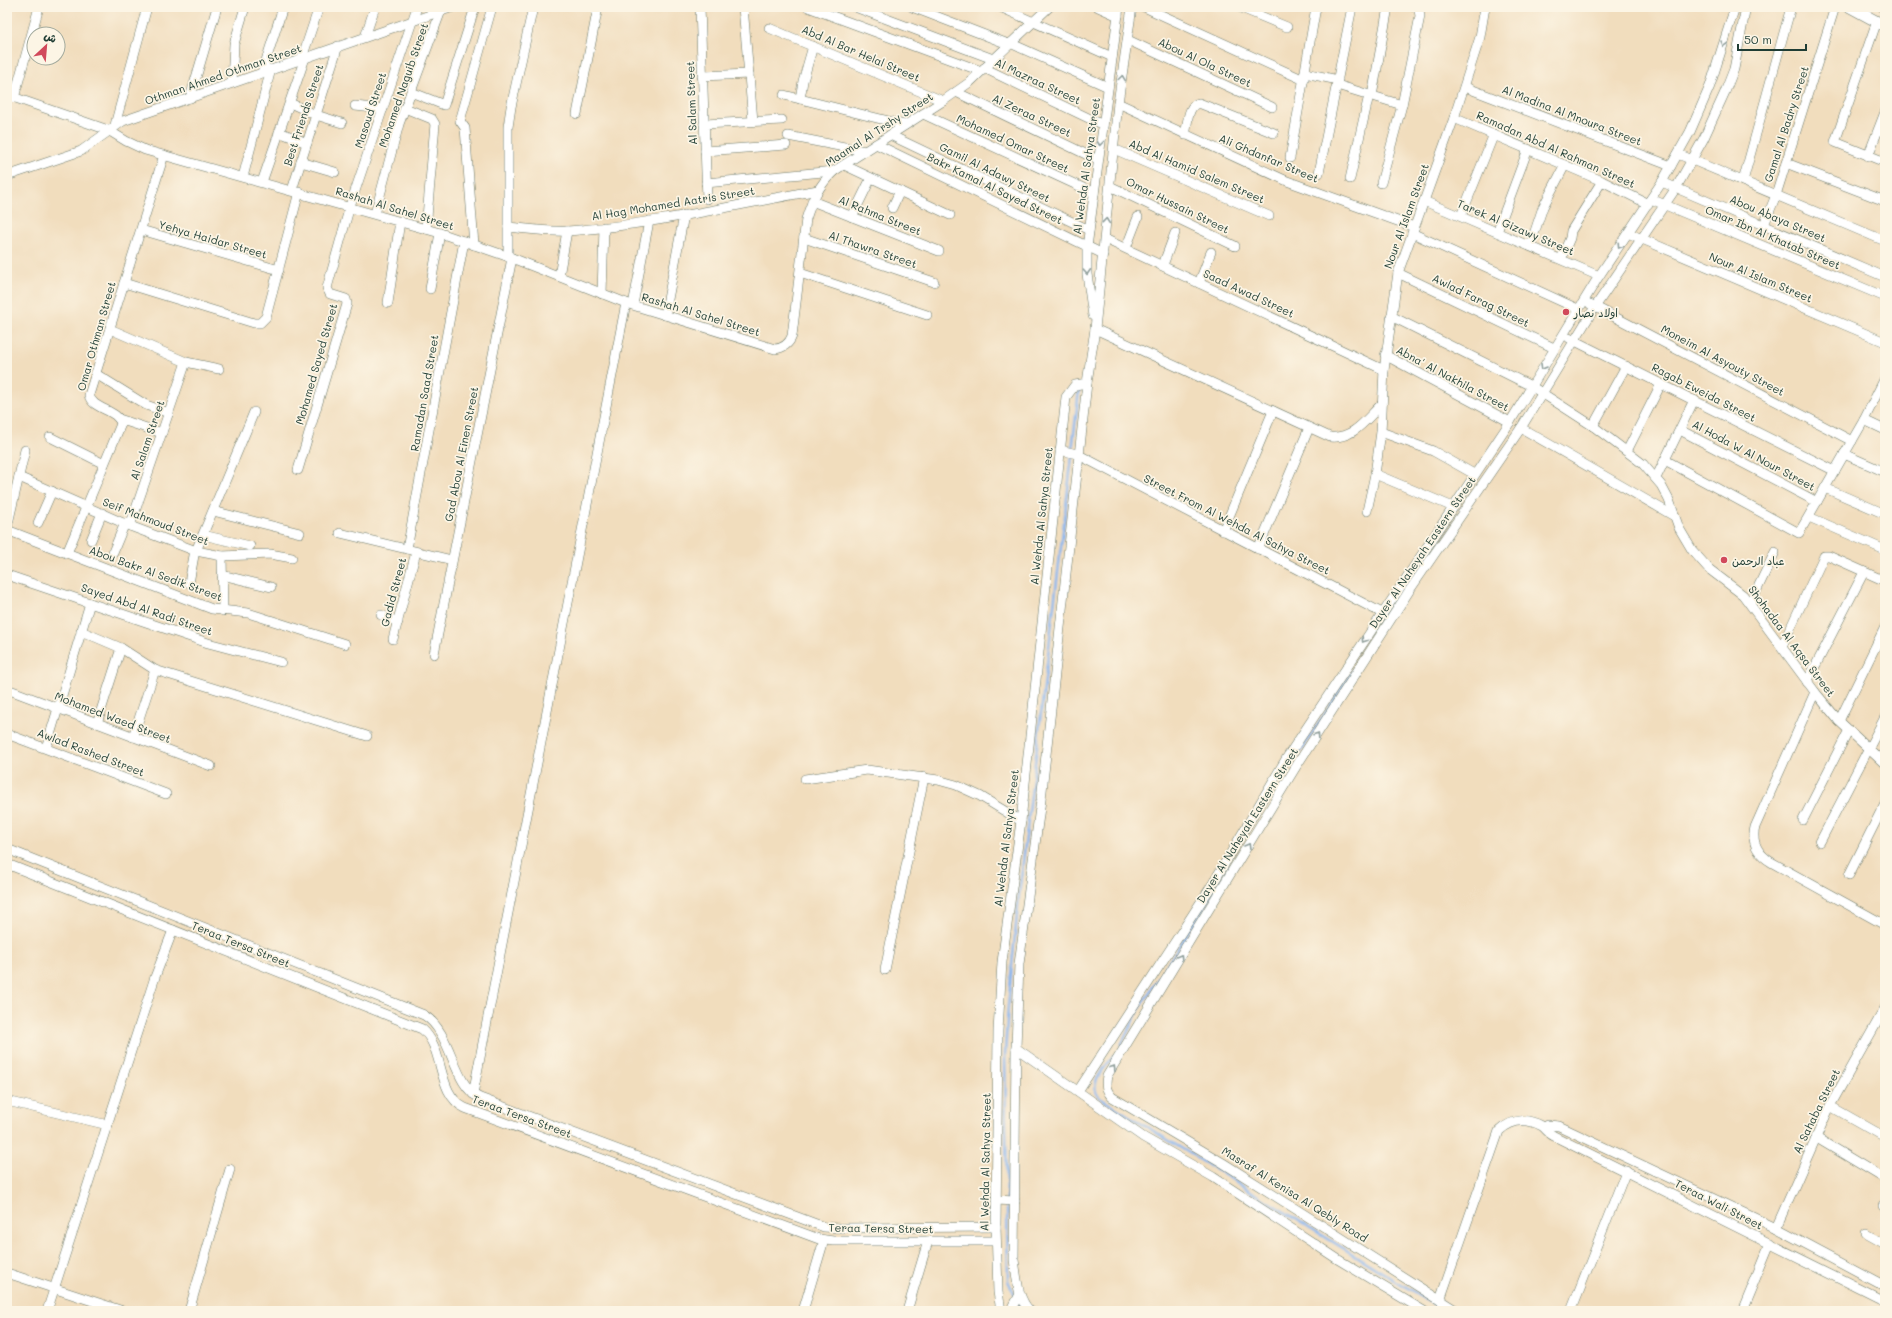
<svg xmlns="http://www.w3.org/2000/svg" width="1892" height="1318" font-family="Mali,'Playpen Sans Arabic',sans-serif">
<rect width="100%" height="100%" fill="#fcf5e5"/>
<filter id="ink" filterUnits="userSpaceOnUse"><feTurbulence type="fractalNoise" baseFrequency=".025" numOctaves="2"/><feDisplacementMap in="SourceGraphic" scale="8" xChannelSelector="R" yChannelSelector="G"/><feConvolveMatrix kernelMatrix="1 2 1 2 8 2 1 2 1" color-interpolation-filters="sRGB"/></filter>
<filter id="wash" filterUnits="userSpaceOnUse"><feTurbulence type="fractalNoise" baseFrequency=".012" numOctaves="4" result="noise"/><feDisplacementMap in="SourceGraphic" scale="16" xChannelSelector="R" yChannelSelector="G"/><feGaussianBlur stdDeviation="0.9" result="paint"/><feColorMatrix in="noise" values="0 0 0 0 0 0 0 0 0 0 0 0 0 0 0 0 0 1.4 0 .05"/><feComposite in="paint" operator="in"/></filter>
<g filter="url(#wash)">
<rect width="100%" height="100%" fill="#f1ddbd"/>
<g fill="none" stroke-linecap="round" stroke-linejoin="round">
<!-- stream -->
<g stroke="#87b6f1" stroke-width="2.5">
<polyline points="1072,451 1079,390"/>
<polyline points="1297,757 1369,645"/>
<polyline points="1121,1045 1140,1007 1233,862"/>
<path d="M 1115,1055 C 1106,1066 1086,1085 1100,1098 L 1445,1311"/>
<polyline points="1016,1297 1008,1281 1005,1054 1008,1006 1019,895 1072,456"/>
<polyline points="1018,1302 1023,1311"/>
</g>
</g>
</g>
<g filter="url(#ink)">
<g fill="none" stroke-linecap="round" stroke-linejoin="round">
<!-- minor casing -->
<g stroke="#687564" stroke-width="10">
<g id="minor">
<polyline points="700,7 707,199"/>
<polyline points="743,7 753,121"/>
<polyline points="808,7 981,71"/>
<polyline points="855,7 993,59"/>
<polyline points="912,7 1008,44"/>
<polyline points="1000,7 1112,57"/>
<polyline points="1098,7 1118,16"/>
<polyline points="1144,7 1304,80"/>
<polyline points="1239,7 1287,27"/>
<polyline points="1877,21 1835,142 1885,162"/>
<polyline points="769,28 943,101"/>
<polyline points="365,37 375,7"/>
<polyline points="1128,40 1272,107"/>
<polyline points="1010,43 1108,87"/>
<polyline points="302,58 319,7"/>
<polyline points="984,68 1103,125"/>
<polyline points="262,73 283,7"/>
<polyline points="1305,73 1338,80"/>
<polyline points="702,76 749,74"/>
<polyline points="232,83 234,44 245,7"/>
<polyline points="1337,85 1402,105"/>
<polyline points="1465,87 1671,166"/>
<polyline points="411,92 444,105 475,7"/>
<polyline points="956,92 1098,160"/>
<path d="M 7,95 L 108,130 L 126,141 L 145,150 L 440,233 L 512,258 L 626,303 L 775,349 C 784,348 789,344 792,336 L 806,219 C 812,200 819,185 834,171 L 943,101 L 970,82 L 1049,7"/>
<polyline points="784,95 905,125"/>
<polyline points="1372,96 1388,7"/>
<polyline points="14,98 39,7"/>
<polyline points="190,98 217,7"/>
<polyline points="800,99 803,81 813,46"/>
<polyline points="290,103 316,115 342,123"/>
<polyline points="1118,103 1287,181 1414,227"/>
<polyline points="355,106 383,109"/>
<polyline points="405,108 432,119 435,124 426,229"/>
<polyline points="577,114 598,7"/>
<polyline points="923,114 1094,193"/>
<polyline points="1454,118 1602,181 1648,204"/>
<polyline points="704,124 782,120"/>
<polyline points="115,125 147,7"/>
<polyline points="279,132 307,143"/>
<polyline points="890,135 1089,230"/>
<path d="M 1185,135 C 1188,124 1187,105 1199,103 L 1274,133"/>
<polyline points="788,136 865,151"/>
<polyline points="876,144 1103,254"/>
<polyline points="1114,149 1269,216"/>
<polyline points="705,151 786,145"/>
<polyline points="1678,154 1885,241"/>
<polyline points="1868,156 1885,112"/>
<polyline points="1290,158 1316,7"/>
<polyline points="301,162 335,172"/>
<polyline points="1786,163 1885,201"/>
<polyline points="844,165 950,215"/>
<polyline points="1319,173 1352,7"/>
<polyline points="7,176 81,151 123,121 453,7"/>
<polyline points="243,177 271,69"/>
<polyline points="1350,179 1369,95"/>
<polyline points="1743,181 1791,7"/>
<polyline points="262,182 305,58"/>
<polyline points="1662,182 1885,277"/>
<polyline points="706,183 834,171"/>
<polyline points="1381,183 1402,105 1420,16 1419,10 1416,7"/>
<polyline points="1110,186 1235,246"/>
<polyline points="292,190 338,46"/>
<polyline points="1651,199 1885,297"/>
<polyline points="812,201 939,251"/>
<polyline points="1424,201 1599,276"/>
<polyline points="892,208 900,191"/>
<polyline points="375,214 399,124 442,8"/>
<polyline points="1461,216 1494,134"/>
<polyline points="852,217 871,178"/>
<polyline points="1764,225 1776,195 1835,7"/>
<path d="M 508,227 C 528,229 549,232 568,231 C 652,225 735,205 818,190"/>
<polyline points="141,230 279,270"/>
<polyline points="1497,232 1528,149"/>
<polyline points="1412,233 1578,309"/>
<polyline points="1628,233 1885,342"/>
<polyline points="804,238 934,282"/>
<polyline points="1105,239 1384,370"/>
<polyline points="474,245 465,128 460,121 492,7"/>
<polyline points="1530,246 1543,207 1565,165"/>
<polyline points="1126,248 1138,217"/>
<polyline points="508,257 508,127 511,107 533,7"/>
<polyline points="1561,259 1570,238 1571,231 1602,181"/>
<polyline points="1163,265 1175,233"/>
<polyline points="800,273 927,315"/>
<polyline points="1398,273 1554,348"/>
<polyline points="559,276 567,231"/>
<polyline points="124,283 254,323 260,323 266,317 299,192"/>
<polyline points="1199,283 1211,252"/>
<polyline points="430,289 440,233"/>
<polyline points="602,294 604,227"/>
<polyline points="388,303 400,221"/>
<polyline points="1590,304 1852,441"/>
<polyline points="633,305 649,221"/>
<polyline points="665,315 684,215"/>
<polyline points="1093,316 1087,274 1087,247 1119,7"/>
<polyline points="1391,316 1531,386 1593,426 1643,464 1661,485 1669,500 1679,528 1692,550 1709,569 1743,595 1815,692 1839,721 1885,764"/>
<polyline points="110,329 186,362 219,369"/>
<path d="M 1095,329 L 1330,437 C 1354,439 1366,419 1382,404"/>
<polyline points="1569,338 1835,471"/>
<polyline points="1385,355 1510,422"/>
<polyline points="96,374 146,405 169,413"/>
<polyline points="119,419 162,433"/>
<polyline points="1864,420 1885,430"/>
<polyline points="1593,426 1626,366"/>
<polyline points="1521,428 1674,516"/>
<polyline points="1680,430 1817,502"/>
<polyline points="1381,432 1433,451 1474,474"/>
<polyline points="50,437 104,464"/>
<polyline points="1060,450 1077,454 1382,613"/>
<polyline points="1627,451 1661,384"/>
<polyline points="1844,454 1885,472"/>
<polyline points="1665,460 1799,533 1864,420 1885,378"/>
<polyline points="298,470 347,304 346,299 330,294 327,288 350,206 417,7"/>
<polyline points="1375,474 1453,507"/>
<polyline points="19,477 130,526 196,551 222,556 270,554 292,558"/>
<polyline points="1656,478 1694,400"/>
<polyline points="1825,488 1885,514"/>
<polyline points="213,511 300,533"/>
<polyline points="1367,511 1375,474 1381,432 1384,370 1398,273 1454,118 1480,37 1485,7"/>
<polyline points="1809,517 1885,550"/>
<polyline points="38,523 52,491"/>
<polyline points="130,526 186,362"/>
<polyline points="7,528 25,450"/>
<polyline points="7,530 212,609 248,613 345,644"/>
<polyline points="1223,531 1273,411"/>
<polyline points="340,533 452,560"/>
<polyline points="203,535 250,546"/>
<polyline points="91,540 102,513"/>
<polyline points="407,549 464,241"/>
<polyline points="1258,549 1309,428"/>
<polyline points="196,551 254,412"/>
<polyline points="113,552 125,523"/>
<path d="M 67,553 L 121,424 C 118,409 92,410 89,395 L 164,155"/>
<polyline points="222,556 223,611"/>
<polyline points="7,575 208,643 281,662"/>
<polyline points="222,575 271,587"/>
<polyline points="189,583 195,550"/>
<polyline points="1750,604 1775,552"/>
<polyline points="381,615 398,622"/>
<polyline points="81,631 121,648 155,670 367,736"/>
<polyline points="393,639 416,552"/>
<polyline points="1782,646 1824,556 1829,556 1885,581"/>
<polyline points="434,654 512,258"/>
<polyline points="1807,682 1864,572"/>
<polyline points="7,689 211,766"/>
<path d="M 1815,692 L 1755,827 C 1751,843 1758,854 1771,862 L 1885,925"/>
<polyline points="1839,721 1885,627"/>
<polyline points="97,723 121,648"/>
<polyline points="7,734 166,794"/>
<polyline points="133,737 155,670"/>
<polyline points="46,748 90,603"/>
<polyline points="805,779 867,770 938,780 956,785 980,796 1021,821"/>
<polyline points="1803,820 1849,730"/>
<polyline points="1820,842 1885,717"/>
<path d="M 7,849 L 424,1015 C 453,1033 452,1085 480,1098 L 824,1227 L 839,1228 L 996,1227"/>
<path d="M 7,864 L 422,1029 C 445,1048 436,1094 465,1108 L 819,1239 L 833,1241 L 996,1241"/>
<polyline points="1849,875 1885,803"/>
<polyline points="885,970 924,777"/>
<polyline points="1016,1048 1143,1137 1213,1177 1339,1260 1424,1311"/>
<polyline points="1078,1091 1212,885 1286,759 1510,422 1599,276 1662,182 1690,132 1710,86 1735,7"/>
<polyline points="473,1094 626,303"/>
<polyline points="7,1101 108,1125"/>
<polyline points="1830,1106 1885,1137"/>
<polyline points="1544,1127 1548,1125 1559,1126 1776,1228 1885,1286"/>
<polyline points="1815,1137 1885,1179"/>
<polyline points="996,1200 1015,1201"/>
<polyline points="1883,1205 1885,1207"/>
<polyline points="1776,1228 1830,1106 1885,1008"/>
<polyline points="1867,1235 1885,1245"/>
<polyline points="7,1273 123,1311"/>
<path d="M 1440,1300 L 1499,1131 C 1512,1119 1527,1118 1542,1126 C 1546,1129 1549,1134 1554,1136 L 1885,1301"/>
<polyline points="47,1311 155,977 173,930"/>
<polyline points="189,1311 230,1169"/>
<polyline points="803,1311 824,1240"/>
<polyline points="907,1311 928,1241"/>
<polyline points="1001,1311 998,1292 996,1227 998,1031 1002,962 1021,821 1066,397 1075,385 1087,383"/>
<polyline points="1011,1311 1020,1294"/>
<path d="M 1030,1311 C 1017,1298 1017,1277 1014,1260 L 1016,1048 L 1019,964 L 1041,800 L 1087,383 L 1095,329 L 1118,103 L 1132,7"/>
<path d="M 1457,1311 L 1223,1163 L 1112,1097 C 1106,1091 1105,1085 1107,1076 L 1297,765 L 1409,591 L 1521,428 L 1595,307 L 1676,188 L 1704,138 L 1725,92 L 1734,69 L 1746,7"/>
<polyline points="1571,1311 1626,1171"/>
<polyline points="1742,1311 1770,1243"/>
</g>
</g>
<!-- major casing -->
<g stroke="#687564" stroke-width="12">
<g id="major">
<polyline points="1850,7 1885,26"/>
<polyline points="1884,7 1885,7"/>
</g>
</g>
<!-- minor -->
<use href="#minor" stroke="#fff" stroke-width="9"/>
<!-- major -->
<use href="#major" stroke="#fff" stroke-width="11"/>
</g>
<!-- one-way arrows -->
<defs><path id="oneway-chevron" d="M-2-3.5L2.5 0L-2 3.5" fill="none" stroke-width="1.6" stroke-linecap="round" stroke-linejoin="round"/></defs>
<g stroke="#8f9e9a">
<use href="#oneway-chevron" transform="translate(1724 44) rotate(106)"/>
<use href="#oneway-chevron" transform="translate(1122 78) rotate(-82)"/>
<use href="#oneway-chevron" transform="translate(1100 143) rotate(97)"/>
<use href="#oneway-chevron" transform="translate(1106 221) rotate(-84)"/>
<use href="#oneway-chevron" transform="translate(1620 246) rotate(124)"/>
<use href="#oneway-chevron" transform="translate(1087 272) rotate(87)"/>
<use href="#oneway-chevron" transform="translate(1543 367) rotate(121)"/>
<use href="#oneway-chevron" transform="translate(1364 640) rotate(124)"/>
<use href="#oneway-chevron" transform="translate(1317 735) rotate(-57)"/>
<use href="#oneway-chevron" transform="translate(1248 846) rotate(-59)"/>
<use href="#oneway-chevron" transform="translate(1180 957) rotate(-59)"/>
<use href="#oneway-chevron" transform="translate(1113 1068) rotate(-58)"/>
</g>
</g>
<!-- markers -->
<g fill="#d1495b" stroke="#fcf5e5" stroke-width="1.5">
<circle cx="1566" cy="312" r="4"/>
<circle cx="1724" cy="560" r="4"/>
</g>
<g text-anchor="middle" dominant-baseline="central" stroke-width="3.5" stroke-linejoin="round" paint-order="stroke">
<!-- street labels -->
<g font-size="11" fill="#1f3d34" stroke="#fcf5e5">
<text transform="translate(861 53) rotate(23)">Abd Al Bar Helal Street</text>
<text transform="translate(1205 62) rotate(25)">Abou Al Ola Street</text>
<text transform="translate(223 74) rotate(-19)">Othman Ahmed Othman Street</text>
<text transform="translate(1038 81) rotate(25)">Al Mazraa Street</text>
<text transform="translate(403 85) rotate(-71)">Mohamed Naguib Street</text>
<text transform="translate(691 103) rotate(-92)">Al Salam Street</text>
<text transform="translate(370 110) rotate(-72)">Masoud Street</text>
<text transform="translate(303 115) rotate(-72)">Best Friends Street</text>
<text transform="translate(1032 115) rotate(25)">Al Zeraa Street</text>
<text transform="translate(1572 115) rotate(21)">Al Madina Al Mnoura Street</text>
<text transform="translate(1786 124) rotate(-72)">Gamal Al Badry Street</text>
<text transform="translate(879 129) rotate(-33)">Maamal Al Trshy Street</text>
<text transform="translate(1013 143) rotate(25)">Mohamed Omar Street</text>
<text transform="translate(1556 149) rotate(24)">Ramadan Abd Al Rahman Street</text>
<text transform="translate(1269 158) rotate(23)">Ali Ghdanfar Street</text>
<text transform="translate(1086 166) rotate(-82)">Al Wehda Al Sahya Street</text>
<text transform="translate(1197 171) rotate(23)">Abd Al Hamid Salem Street</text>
<text transform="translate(995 172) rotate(26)">Gamil Al Adawy Street</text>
<text transform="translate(995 188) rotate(26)">Bakr Kamal Al Sayed Street</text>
<text transform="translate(673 203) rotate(-9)">Al Hag Mohamed Aatris Street</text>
<text transform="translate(1178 205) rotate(26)">Omar Hussain Street</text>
<text transform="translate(395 208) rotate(17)">Rashah Al Sahel Street</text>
<text transform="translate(880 215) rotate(22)">Al Rahma Street</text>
<text transform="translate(1406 216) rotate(-70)">Nour Al Islam Street</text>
<text transform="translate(1778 218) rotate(23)">Abou Abaya Street</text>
<text transform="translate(1516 227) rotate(23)">Tarek Al Gizawy Street</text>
<text transform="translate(1773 237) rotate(23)">Omar Ibn Al Khatab Street</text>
<text transform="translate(213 239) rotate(16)">Yehya Haidar Street</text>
<text transform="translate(873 249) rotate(19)">Al Thawra Street</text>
<text transform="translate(1761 277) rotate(23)">Nour Al Islam Street</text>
<text transform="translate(1249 293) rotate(25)">Saad Awad Street</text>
<text transform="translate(1481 300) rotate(26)">Awlad Farag Street</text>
<text transform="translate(701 314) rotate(17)">Rashah Al Sahel Street</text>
<text transform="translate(96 336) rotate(-74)">Omar Othman Street</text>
<text transform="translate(1723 360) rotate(28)">Moneim Al Asyouty Street</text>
<text transform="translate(316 364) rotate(-74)">Mohamed Sayed Street</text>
<text transform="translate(1453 378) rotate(28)">Abna' Al Nakhila Street</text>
<text transform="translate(1704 392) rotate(27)">Ragab Eweida Street</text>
<text transform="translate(424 393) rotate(-80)">Ramadan Saad Street</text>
<text transform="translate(147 440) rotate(-71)">Al Salam Street</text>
<text transform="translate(461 454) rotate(-79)">Gad Abou Al Einen Street</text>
<text transform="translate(1754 455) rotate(28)">Al Hoda W Al Nour Street</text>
<text transform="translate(1041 516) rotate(-84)">Al Wehda Al Sahya Street</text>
<text transform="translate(156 521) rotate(21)">Seif Mahmoud Street</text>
<text transform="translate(1237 524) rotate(27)">Street From Al Wehda Al Sahya Street</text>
<text transform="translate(1422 552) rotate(-56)">Dayer Al Naheyah Eastern Street</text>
<text transform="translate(156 573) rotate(20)">Abou Bakr Al Sedik Street</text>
<text transform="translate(393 592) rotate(-75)">Gadid Street</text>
<text transform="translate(147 609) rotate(19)">Sayed Abd Al Radi Street</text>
<text transform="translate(1792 641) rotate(53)">Shohadaa Al Aqsa Street</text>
<text transform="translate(113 717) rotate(21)">Mohamed Waed Street</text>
<text transform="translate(91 752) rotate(21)">Awlad Rashed Street</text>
<text transform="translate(1247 825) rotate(-58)">Dayer Al Naheyah Eastern Street</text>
<text transform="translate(1006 838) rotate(-83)">Al Wehda Al Sahya Street</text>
<text transform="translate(241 944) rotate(22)">Teraa Tersa Street</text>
<text transform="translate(1816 1111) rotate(-64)">Al Sahaba Street</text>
<text transform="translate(522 1116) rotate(20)">Teraa Tersa Street</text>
<text transform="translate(985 1162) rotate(-89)">Al Wehda Al Sahya Street</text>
<text transform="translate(1295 1194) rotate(32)">Masraf Al Kenisa Al Qebly Road</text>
<text transform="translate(1719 1204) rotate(27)">Teraa Wali Street</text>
<text transform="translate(881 1228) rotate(1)">Teraa Tersa Street</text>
</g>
<!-- poi labels -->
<g font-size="11" fill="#1f3d34" stroke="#fcf5e5" text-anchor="start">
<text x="1574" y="312">اولاد نصار</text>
<text x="1732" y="560">عباد الرحمن</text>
</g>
</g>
<!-- margin -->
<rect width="1892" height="1318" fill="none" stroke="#fcf5e5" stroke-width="24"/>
<!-- north arrow -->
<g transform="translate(46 46) rotate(26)"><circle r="19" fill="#fcf5e5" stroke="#a4ab9e"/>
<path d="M0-3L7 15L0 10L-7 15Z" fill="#d1495b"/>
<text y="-6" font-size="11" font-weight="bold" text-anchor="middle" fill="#1f3d34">ش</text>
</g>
<!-- scale -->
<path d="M1738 44v6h68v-6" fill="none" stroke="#1f3d34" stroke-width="2"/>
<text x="1744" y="44" font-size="12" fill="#1f3d34" stroke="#fcf5e5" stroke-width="3" paint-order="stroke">50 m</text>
</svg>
